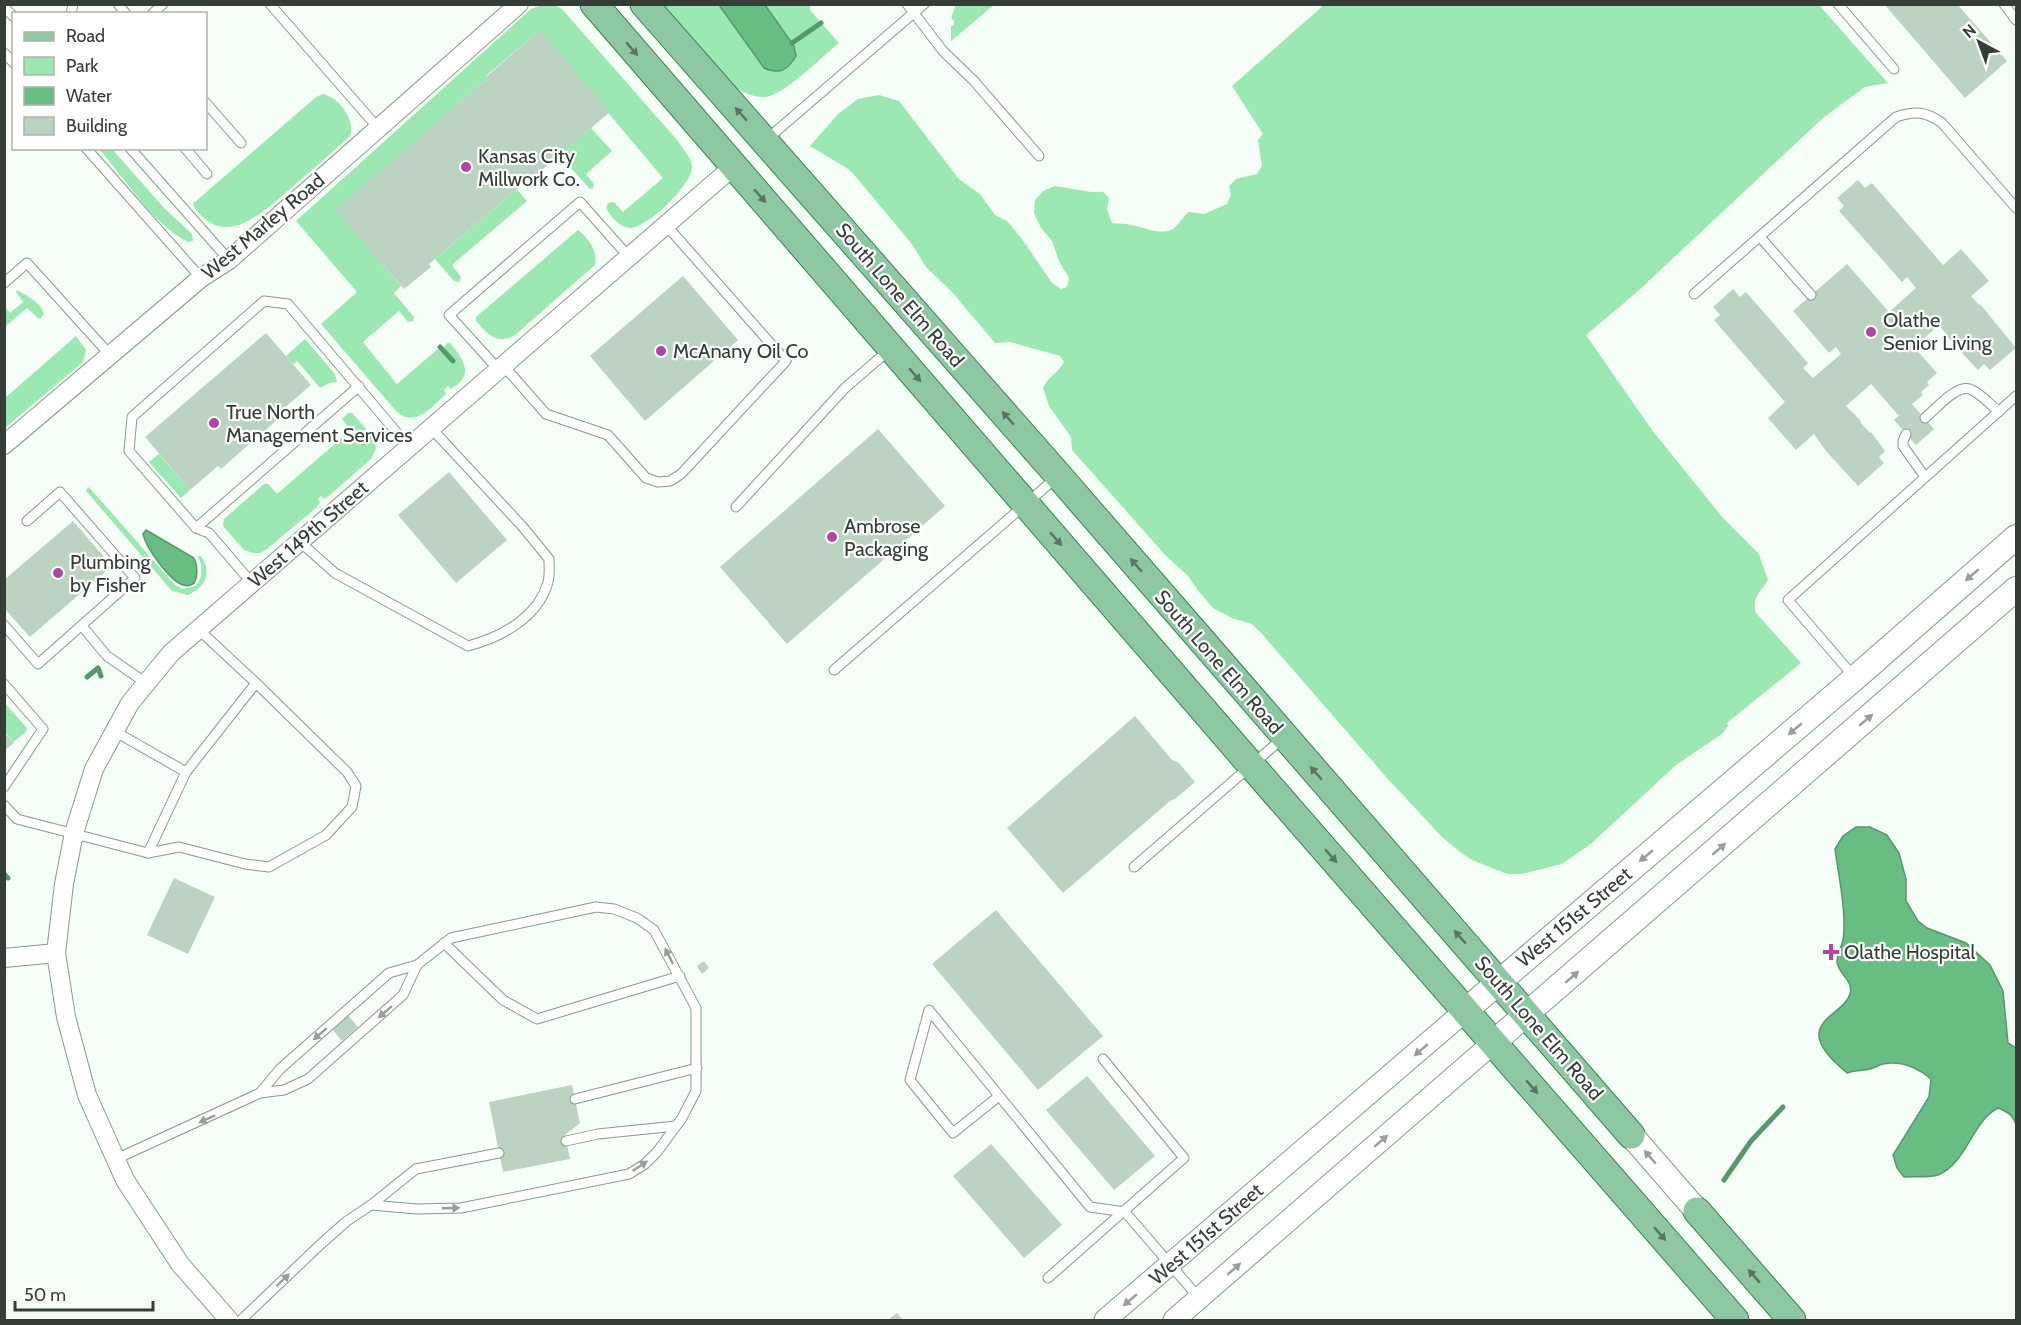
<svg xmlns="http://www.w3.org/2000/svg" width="2021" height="1325" font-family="Cabin,sans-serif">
<rect width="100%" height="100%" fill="#f5fef7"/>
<!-- green -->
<g fill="#9ce8b2">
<polygon points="956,4 994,4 994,5 951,41 951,26 954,25 954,20 951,19"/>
<path d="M 1325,4 L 1819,5 L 1888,83 L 1865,87 L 1823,118 L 1637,292 L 1586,335 L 1652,430 L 1723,518 L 1759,554 L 1768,580 C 1761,592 1751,598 1756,613 L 1801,663 L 1727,723 L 1728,726 L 1722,734 L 1676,765 L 1592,843 L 1562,864 L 1522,874 L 1507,874 L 1472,860 L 1460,852 L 1442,837 L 1387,778 L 1262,634 L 1252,624 L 1234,619 L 1213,608 L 1199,592 L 1188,576 L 1166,556 L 1072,450 L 1071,437 L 1049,406 L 1043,388 C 1048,377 1058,373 1064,362 L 1060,356 L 1010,342 L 995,343 L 952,292 L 926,267 L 911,243 L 856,177 L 848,169 L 810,146 L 838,114 L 858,99 L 879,95 L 899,101 L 959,179 L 980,194 L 995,215 L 1007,221 L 1022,239 L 1052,283 L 1061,289 L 1067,287 L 1069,278 L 1059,261 L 1052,241 L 1041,228 L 1034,213 L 1035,200 L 1043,191 L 1055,186 L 1091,192 L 1103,192 L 1109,198 L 1107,209 L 1112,223 C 1118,224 1125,223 1131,225 C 1144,227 1160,236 1173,229 C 1179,225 1182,217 1189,212 L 1204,214 L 1227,204 L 1231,195 L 1229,186 L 1236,179 L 1257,174 L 1262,166 L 1258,140 L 1263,134 L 1232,86 Z"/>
<path d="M 542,5 L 554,5 L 562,9 L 678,141 C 682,148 691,157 692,165 C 695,183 647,228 630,228 C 619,227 611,217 606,208 L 608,203 L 614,202 L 623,212 L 663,178 L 539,31 L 486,76 L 487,79 L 336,210 L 401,286 L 394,293 L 414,317 L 413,321 L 408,322 L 399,311 L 363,342 L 397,384 L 438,349 L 452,363 L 455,360 L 444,348 L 447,343 L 450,343 C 464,359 475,376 451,389 L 448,386 L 444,390 L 446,393 L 444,396 C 430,409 414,428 396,411 L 321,324 L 357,292 L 296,221 L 531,9 Z"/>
<path d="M 660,5 L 810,5 L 810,10 L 839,43 C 823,56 785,94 766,97 C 753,98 740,91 730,84 Z"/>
<path d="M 323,94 C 339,97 356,121 350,136 C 330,154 310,172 290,189 C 262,213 223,252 193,205 L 194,201 L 195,202 L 316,97 Z"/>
<polygon points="591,128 612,151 586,174 594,184 593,188 590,189 559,155"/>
<path d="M 99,149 L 112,149 L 164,208 L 192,234 L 193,241 L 188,242 C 153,225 125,178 99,149 Z"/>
<polygon points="517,189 527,201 452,265 461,277 459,282 454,281 435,259"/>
<path d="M 578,230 C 589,239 598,251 595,265 L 514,336 C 496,344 488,335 476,321 L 476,317 Z"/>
<path d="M 17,290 C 26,295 42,303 44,314 L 41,318 L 38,318 L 27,308 L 5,327 L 6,316 L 5,307 L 10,313 L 23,302 L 16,292 Z"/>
<polygon points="76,336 86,350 83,362 5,428 5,398"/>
<polygon points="305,339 335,374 337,382 329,383 320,388 297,361 293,364 286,356"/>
<polygon points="348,413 352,413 369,432 366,437 368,440 374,439 376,448 372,458 330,495 324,499 321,496 318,499 320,502 317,507 266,550 260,553 253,553 244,550 223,526 224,519 264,484 268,484 277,494 351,430 342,419"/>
<polygon points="159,454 190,490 181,498 149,462"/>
<path d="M 89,487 L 174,584 L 182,589 L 196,586 C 204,575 202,567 198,556 L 201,556 C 212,572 206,587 188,595 L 172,591 L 87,492 L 86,490 Z"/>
<polygon points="4,702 27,728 26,732 13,742 5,732"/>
</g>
<!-- water -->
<g fill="#68bd83" stroke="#58976c" stroke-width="1.5">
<path d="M 719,5 L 765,5 L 794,46 L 796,56 C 788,70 780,75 764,68 Z"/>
<path d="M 146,530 L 194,558 C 198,567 200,590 183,585 C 170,581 146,548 143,534 Z"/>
<path d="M 1856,827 L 1870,827 L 1887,835 L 1899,853 L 1906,879 L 1906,901 L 1918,921 L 1927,928 L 1966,943 L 1990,965 L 2003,991 L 2008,1043 L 2016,1048 L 2016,1125 C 2013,1115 2008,1112 1998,1108 C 1972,1121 1967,1163 1938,1175 C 1929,1178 1914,1176 1904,1177 L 1897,1168 L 1893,1155 L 1929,1097 L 1931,1079 C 1918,1068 1902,1060 1883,1064 C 1879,1065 1874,1068 1870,1069 C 1862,1071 1854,1070 1847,1073 C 1837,1064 1821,1051 1819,1037 C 1817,1017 1846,1010 1850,994 C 1854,980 1838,974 1837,962 C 1837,952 1841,949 1843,940 C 1844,935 1844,928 1844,922 C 1844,898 1838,873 1835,849 L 1843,836 Z"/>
</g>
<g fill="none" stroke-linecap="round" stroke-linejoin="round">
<!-- stream -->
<g stroke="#58976c" stroke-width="5">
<polyline points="792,43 821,23"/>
<polyline points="440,347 453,361"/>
<polyline points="363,442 372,435"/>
<polyline points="87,677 98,668 101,676"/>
<polyline points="4,874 8,878"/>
<polyline points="1724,1180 1751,1141 1783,1107"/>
</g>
</g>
<!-- building -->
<g fill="#bdd3c2">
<polygon points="1884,4 1957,4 2007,61 1965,98"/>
<polygon points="540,30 610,112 530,180 529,178 517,189 429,264 431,267 404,289 335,210 487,79 486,77"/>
<polygon points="1858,180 1865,188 1872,183 1943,265 1961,249 1989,281 1971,296 1979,305 1980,304 2016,348 1990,370 1984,364 1978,370 1962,353 1963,352 1953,340 1952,342 1939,325 1914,347 1937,373 1927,382 1929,385 1921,392 1923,395 1912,404 1934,429 1916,445 1894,420 1899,416 1871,384 1846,406 1861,421 1860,422 1870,433 1871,432 1885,451 1879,457 1884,463 1858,486 1826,451 1814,434 1796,450 1768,418 1785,402 1714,320 1720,315 1713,307 1733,289 1740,297 1746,292 1808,363 1803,368 1813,378 1841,354 1836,347 1829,353 1793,311 1847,264 1889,312 1916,288 1907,277 1902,282 1839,211 1844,206 1837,198"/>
<polygon points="683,276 738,340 645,421 590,356"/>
<polygon points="266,333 311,385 283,409 286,412 221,469 218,466 190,490 145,437"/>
<polygon points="878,429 945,506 787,644 720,567"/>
<polygon points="449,472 507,540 456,583 398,515"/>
<polygon points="73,521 112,566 30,637 4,608 4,580"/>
<polygon points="1135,716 1172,760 1178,762 1195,782 1175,799 1170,801 1063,893 1007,828"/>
<polygon points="4,732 14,743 4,751"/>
<polygon points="174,878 215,897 188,954 147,935"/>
<polygon points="996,910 1103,1036 1038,1090 932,964"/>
<polygon points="704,961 709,968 702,974 697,966"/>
<polygon points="348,1015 358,1027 342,1041 332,1029"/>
<polygon points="1087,1076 1155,1156 1114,1190 1046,1110"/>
<polygon points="572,1085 580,1123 565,1135 570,1159 503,1172 489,1102"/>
<polygon points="991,1144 1062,1225 1024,1258 953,1176"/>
<polygon points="897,1313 903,1320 888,1320"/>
</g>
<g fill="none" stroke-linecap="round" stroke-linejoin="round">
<!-- service casing -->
<g stroke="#869b8b" stroke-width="11">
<g id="service">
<polyline points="118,4 126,14"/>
<polyline points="270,4 378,128"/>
<polyline points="907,4 943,51 974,81 1039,156"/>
<polyline points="1838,4 1894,69"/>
<polyline points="2004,4 2016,20"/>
<polyline points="4,7 14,17"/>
<polyline points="71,14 73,4"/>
<polyline points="152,14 163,4"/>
<polyline points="4,53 14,63"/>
<polyline points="206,103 241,143"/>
<polyline points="766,140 924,4"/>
<polyline points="86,148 201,278"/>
<polyline points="130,148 229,260"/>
<polyline points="185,148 207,174"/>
<polyline points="1760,237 1811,295"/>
<polyline points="4,283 27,263 110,355"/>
<path d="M 1694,294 L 1896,117 C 1915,111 1926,111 1942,123 L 2016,208"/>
<polyline points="503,365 546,414 608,435 646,478 658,482 670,481 681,474 786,361 666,225"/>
<polyline points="498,369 449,315 580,202 629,257"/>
<path d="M 1925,418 C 1936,409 1958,382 1972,390 C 1982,395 1991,405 1999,412"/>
<polyline points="1906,434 1903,441 1903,446 1925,477"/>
<polyline points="736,507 845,388 889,350"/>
<polyline points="196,528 359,386"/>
<path d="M 300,542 L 335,573 L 468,646 C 501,637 538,618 548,582 C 550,575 549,566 549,559 L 522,526 L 431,428"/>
<polyline points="251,582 209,533 196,528 129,451 132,417 264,301 288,304 409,447"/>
<polyline points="4,625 38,664 135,578 60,492 27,521"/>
<polyline points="82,626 107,656 146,683"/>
<polyline points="834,670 1057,477"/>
<polyline points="1855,678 1788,600 2016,396"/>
<polyline points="4,684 43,729 4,787"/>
<polyline points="114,731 186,772"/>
<polyline points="4,805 17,819 148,853 179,847 245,864 269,867 326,835 352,807 356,786 347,772 256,683 198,629"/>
<polyline points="148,853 186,772 256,683"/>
<polyline points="1134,867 1284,737"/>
<polyline points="444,943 503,1000 537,1019 680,976"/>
<polyline points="260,1093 280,1069 389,973 417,965"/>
<polyline points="999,1096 953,1133 910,1080 929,1010 1090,1207 1125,1212 1199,1298"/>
<polyline points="575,1099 697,1068"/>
<polyline points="566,1141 598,1134 676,1126"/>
<polyline points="116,1159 260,1093 284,1090 308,1079 403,995 417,965 451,938 596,907 614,909 637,918 654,930 696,1008 696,1091 682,1118 657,1152 645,1164 629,1174 461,1208 417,1209 371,1205 347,1221 322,1243 241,1320"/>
<polyline points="371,1205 416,1169 499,1153"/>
<polyline points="1048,1278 1184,1158 1103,1059"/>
</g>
</g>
<!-- minor casing -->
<g stroke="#869b8b" stroke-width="20">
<g id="minor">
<polyline points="4,445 201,278 229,260 519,4"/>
<polyline points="4,958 56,953"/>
<polyline points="229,1320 180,1264 125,1180 87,1095 66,1017 56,953 64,884 74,833 94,769 130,703 171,653 734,166"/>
</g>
</g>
<!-- tertiary casing -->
<g stroke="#869b8b" stroke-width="23">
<g id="tertiary">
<polyline points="1105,1320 1465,1011"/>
<polyline points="1174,1320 1493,1043"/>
</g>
</g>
<!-- secondary casing -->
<g stroke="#869b8b" stroke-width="26">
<g id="secondary">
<polyline points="1465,1011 1855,678 2016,537"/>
<polyline points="1493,1043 2016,589"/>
<polyline points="1631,1135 1697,1211"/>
</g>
</g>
<!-- primary casing -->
<g stroke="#3c8055" stroke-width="29">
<g id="primary">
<polyline points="594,4 1251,765 1735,1320"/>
<polyline points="644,4 1058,475 1631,1135"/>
<polyline points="1697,1211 1792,1320"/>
</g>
</g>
<!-- service -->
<use href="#service" stroke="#fff" stroke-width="9"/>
<!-- minor -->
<use href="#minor" stroke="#fff" stroke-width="18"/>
<!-- tertiary -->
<use href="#tertiary" stroke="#fff" stroke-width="21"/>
<!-- secondary -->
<use href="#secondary" stroke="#fff" stroke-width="24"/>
<!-- primary -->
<use href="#primary" stroke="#8dc8a3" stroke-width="27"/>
</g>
<!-- one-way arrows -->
<defs><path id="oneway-solid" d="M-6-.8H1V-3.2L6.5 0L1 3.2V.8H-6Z" transform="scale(1.5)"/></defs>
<g fill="#587562">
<use href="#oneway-solid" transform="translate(632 49) rotate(49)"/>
<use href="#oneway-solid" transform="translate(741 114) rotate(-131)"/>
<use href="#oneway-solid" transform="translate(760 196) rotate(49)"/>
<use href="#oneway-solid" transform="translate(915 375) rotate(49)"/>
<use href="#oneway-solid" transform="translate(1008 418) rotate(-131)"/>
<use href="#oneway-solid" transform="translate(1056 539) rotate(49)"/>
<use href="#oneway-solid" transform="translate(1136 565) rotate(-131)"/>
<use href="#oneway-solid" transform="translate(1316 773) rotate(-131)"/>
<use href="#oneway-solid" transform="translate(1331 856) rotate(49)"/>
<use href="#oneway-solid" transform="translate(1460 937) rotate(-131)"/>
<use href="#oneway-solid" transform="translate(1532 1087) rotate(49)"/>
<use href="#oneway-solid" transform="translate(1660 1234) rotate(49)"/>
<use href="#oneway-solid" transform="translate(1754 1276) rotate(-131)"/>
</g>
<g fill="#9a9e9a">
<use href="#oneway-solid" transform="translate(1972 575) rotate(139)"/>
<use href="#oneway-solid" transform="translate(1866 720) rotate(-41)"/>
<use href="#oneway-solid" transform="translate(1795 729) rotate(140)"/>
<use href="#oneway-solid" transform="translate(1719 849) rotate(-41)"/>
<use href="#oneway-solid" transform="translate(1646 856) rotate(140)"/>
<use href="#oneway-solid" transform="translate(669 956) rotate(-117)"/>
<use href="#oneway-solid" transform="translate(1572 977) rotate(-41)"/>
<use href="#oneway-solid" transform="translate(385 1012) rotate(139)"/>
<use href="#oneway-solid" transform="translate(320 1034) rotate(139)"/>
<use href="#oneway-solid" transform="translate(1421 1050) rotate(139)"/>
<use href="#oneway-solid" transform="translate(207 1119) rotate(156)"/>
<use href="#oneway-solid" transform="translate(1381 1141) rotate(-41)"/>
<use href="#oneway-solid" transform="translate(1650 1157) rotate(-131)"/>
<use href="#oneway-solid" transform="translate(640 1166) rotate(-34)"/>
<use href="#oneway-solid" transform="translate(451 1208) rotate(-2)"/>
<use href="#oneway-solid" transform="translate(1234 1269) rotate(-41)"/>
<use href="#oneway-solid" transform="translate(283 1280) rotate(-44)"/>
<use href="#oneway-solid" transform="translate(1130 1300) rotate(140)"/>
</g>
<!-- markers -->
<g fill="#b245a4" stroke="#fff" stroke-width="2">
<circle cx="466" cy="167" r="6"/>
<circle cx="1871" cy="332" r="6"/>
<circle cx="661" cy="351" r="6"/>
<circle cx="214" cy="423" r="6"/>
<circle cx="832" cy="537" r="6"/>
<circle cx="58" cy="573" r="6"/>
<path d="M1828 943h6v6h6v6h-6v6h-6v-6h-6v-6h6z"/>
</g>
<g text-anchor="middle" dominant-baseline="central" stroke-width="4.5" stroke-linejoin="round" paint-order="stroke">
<!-- poi labels -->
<g font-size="20" fill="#343d36" stroke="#fff" text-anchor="start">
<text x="478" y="156">Kansas City<tspan x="478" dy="23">Millwork Co.</tspan></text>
<text x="1883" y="320">Olathe<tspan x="1883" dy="23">Senior Living</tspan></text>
<text x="673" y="351">McAnany Oil Co</text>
<text x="226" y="412">True North<tspan x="226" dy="23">Management Services</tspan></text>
<text x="844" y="526">Ambrose<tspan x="844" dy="23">Packaging</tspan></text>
<text x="70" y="562">Plumbing<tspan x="70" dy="23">by Fisher</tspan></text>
<text x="1844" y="952">Olathe Hospital</text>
</g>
<!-- street labels -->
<g font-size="20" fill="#343d36" stroke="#fff">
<text transform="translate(263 226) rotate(-40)">West Marley Road</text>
<text transform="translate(900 295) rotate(49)">South Lone Elm Road</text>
<text transform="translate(308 534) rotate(-41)">West 149th Street</text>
<text transform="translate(1219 662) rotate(49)">South Lone Elm Road</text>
<text transform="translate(1574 917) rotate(-40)">West 151st Street</text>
<text transform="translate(1539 1028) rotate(49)">South Lone Elm Road</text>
<text transform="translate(1206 1234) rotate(-41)">West 151st Street</text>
</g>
</g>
<!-- border -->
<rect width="2021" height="1325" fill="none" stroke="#343d36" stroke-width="12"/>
<!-- legend -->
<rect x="12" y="12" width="195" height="138" fill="#ffffff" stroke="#aeb1af" stroke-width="1.5"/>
<rect x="24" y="32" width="30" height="9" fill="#8dc8a3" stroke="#aeb1af" stroke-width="1.5"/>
<text x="66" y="42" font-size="18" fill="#343d36">Road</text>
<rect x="24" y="57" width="30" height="18" fill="#9ce8b2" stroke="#aeb1af" stroke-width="1.5"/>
<text x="66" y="72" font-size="18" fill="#343d36">Park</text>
<rect x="24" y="87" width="30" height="18" fill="#68bd83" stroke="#aeb1af" stroke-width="1.5"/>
<text x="66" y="102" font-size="18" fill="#343d36">Water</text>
<rect x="24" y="117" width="30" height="18" fill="#bdd3c2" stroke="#aeb1af" stroke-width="1.5"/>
<text x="66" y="132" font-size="18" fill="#343d36">Building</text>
<!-- north arrow -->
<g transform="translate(1979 42) rotate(319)" stroke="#ffffff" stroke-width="4.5" paint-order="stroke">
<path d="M0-4.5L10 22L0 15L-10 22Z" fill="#343d36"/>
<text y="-9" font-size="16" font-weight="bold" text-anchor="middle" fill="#343d36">N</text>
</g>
<!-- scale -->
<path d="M15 1301v9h138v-9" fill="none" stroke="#343d36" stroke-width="3"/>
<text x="24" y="1301" font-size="18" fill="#343d36" stroke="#ffffff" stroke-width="4.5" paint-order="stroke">50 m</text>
</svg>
